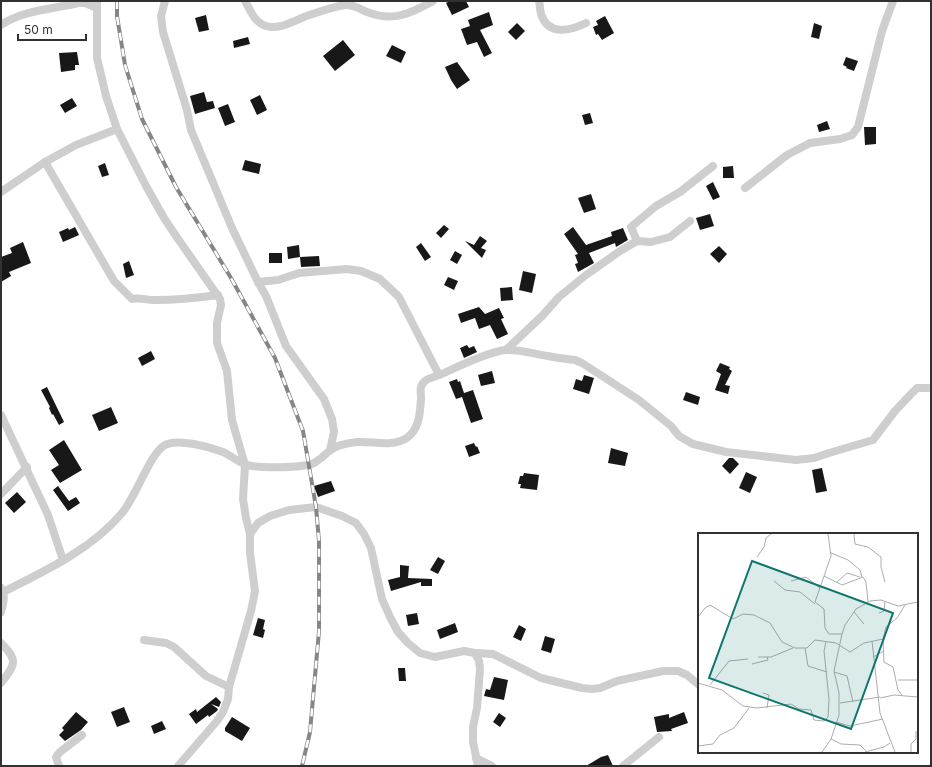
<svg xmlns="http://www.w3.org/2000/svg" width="932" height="767" font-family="Inter,sans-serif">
<rect width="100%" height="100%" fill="#fff"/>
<!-- building -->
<g fill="#181818">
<polygon points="450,1 466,1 469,7 452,15 446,3"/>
<polygon points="489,12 493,25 480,30 492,53 484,57 477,42 467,45 461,29 470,26 468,20"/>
<polygon points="206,15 209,30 199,32 195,18"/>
<polygon points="605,16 614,33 602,40 598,34 596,35 593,27 598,25 596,21"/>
<polygon points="517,23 525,31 516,40 508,32"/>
<polygon points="814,23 822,26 819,39 811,37"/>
<polygon points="248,37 250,44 234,48 233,41"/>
<polygon points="343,40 355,55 335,71 323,56"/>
<polygon points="392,45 406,52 401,63 386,56"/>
<polygon points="77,52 79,65 75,65 75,70 61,72 59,53"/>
<polygon points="846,57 858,61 854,71 846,68 847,67 843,65"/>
<polygon points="457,62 470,80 457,89 451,80 445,67"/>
<polygon points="204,92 207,102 213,101 215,108 195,114 190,96"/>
<polygon points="260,95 267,110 257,115 250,100"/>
<polygon points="72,98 77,106 65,113 60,105"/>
<polygon points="228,104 235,122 225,126 218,108"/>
<polygon points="590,113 593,123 585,125 582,115"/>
<polygon points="827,121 830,129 819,132 817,125"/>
<polygon points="864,127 876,127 876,144 865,145"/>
<polygon points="245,160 261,164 259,174 242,170"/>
<polygon points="105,163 109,175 102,177 98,166"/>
<polygon points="733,166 734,178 723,178 723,167"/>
<polygon points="713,182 720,197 713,200 706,186"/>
<polygon points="591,194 596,209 584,213 578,198"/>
<polygon points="710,214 714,226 700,230 696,218"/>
<polygon points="444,225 449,229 441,238 436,233"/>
<polygon points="75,227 79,235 63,242 59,232 68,228 69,230"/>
<polygon points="573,227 586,245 612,236 611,232 623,228 628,240 616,247 615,243 589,253 594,263 578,272 575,264 578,263 575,255 578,254 564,234"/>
<polygon points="480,236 487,241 481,248 486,250 482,258 465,241 474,245"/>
<polygon points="23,242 31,263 9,272 11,276 1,282 1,257 12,253 10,248"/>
<polygon points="421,243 431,257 425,261 416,247"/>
<polygon points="299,245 300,257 319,256 320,266 301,267 300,257 288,259 287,247"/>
<polygon points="719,246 727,254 719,263 710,254"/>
<polygon points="455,251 462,255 457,264 450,260"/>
<rect x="269" y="253" width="13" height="10"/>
<polygon points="129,261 134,275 126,278 123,264"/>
<polygon points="523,271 536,274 532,293 519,290"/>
<polygon points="448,277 458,281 454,290 444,285"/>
<polygon points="512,287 513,300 501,301 500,288"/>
<polygon points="479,307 485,314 499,308 504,318 501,319 508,334 497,339 490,325 479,329 475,318 461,323 458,314"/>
<polygon points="467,345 469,348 474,346 477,352 464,358 460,348"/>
<polygon points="151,351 155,359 142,366 138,358"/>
<polygon points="720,363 730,367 729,369 732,371 725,385 730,386 728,394 715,390 721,374 716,371"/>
<polygon points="492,371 495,383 481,386 478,375"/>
<polygon points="584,375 594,378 589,394 573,389 576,379 582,381"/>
<polygon points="457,379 458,382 460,381 464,393 473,390 483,419 471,423 462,397 456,399 449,382"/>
<polygon points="47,387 64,422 59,425 53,414 52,415 49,408 50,407 41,390"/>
<polygon points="686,392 700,397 698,405 683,400"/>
<polygon points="111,407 118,423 99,431 92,415"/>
<polygon points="64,440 82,470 60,483 51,470 59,465 49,450"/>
<polygon points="474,443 476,447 477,446 480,453 469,457 465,446"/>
<polygon points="611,448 628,453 625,466 608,463"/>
<polygon points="729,458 733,458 739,464 730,474 722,466"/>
<polygon points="822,468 827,491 816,493 812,470"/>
<polygon points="746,472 757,477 750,493 739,488"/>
<polygon points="524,473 539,475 537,490 520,488 521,484 518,484 520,476 523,476"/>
<polygon points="331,481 335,491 318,497 314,486"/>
<polygon points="58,486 69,501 76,497 80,503 68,511 53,490"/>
<polygon points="17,492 26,502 14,513 5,503"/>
<polygon points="438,557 445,561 438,574 430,570"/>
<polygon points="400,565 409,566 408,578 432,579 432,586 421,586 421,582 391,591 388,580 400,577"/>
<polygon points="417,613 419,624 408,626 406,615"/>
<polygon points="258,618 265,620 263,629 265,630 263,638 253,635"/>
<polygon points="455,623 458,632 440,639 437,630"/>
<polygon points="519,625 526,629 521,641 513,637"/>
<polygon points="545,636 555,639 551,653 541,650"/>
<polygon points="398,668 405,668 406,681 399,681"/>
<polygon points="494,677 508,680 504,700 484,696 486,689 490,690"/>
<polygon points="216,697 221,702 219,707 211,704 218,709 217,711 209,717 208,715 196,724 189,714 196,709 197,712"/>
<polygon points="124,707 130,722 117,727 111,712"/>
<polygon points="76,712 88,722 81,730 65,741 59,735 64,730 62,728"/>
<polygon points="684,712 688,723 671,729 672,731 657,732 654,717 669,714 669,718"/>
<polygon points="499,713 506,718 500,727 493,722"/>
<polygon points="232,717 250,728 242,741 225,731 225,728"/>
<polygon points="162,721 166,729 154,734 151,726"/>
<polygon points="608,755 613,766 586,766 601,757"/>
</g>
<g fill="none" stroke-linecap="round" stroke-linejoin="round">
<!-- street -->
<g stroke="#cecece" stroke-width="8">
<polyline points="97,1 97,58 106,96 117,129 146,186 164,218 176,236 220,299 221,305 217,323 217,343 227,371 232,420 245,465 243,499 246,518 250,534"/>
<polyline points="165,1 161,16 163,32 187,110 191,130 232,228 258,282 266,296 286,346 324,399 332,419 334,432 330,450"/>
<path d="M 245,1 C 250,10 255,23 266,26 C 278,30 292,22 304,17 C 316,13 331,7 345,5 C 354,4 359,9 367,12 C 393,22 410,14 433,1"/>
<path d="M 539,1 C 540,5 540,10 541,14 C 548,36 570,31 586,23"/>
<path d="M 1,25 C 23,10 53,9 78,3 L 85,3 L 97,8"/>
<path d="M 45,162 L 114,281 L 132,299 C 139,297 146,300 154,300 C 175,300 197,298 218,295"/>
<polyline points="745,188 787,155 810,143 840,139 852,135 858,127 882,31 893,1"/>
<polyline points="1,192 45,162 76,145 117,129"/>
<polyline points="637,241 631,227 656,206 680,192 713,166"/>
<polyline points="258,282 278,280 299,273 347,269 361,271 380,279 399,297 439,375"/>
<polyline points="506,350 542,316 559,297 586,275 620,251 637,241 651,242 670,237 690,221"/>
<polyline points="1,415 48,515 63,560"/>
<polyline points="1,494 27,467"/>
<path d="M 1,588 C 6,596 3,604 1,612"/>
<path d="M 3,592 C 45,571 92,549 122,513 C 136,497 150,453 165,445 C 178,438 210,447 223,452 C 230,455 237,461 244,464 C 256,469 302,468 314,463 C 319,460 324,456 328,452 C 336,445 346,443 357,442 C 374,441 393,448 408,437 C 420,428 420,411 421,398 C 421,395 420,390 421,387 C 423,378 436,377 444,373 C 459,366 490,351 506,350 C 520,349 534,354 548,356 C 557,358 566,359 575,360 L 582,363 L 639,400 L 671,426 L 679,436 L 693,444 L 726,452 L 796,460 L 814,458 L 829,453 L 873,440 L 895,411 L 911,394 L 917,388 L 931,388"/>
<polyline points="144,640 166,643 174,647 206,676 229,687"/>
<path d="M 1,643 C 18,660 16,664 1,683"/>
<polyline points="475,653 493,654 541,678 582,688 592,689 600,688 617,681 663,671 678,671 687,675 699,685"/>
<polyline points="476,758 492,766"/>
<polyline points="59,766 56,757 60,752 82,735"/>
<polyline points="178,766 217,721 223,712 228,699 229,687 251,611 255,591 250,553 250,534 258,523 270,516 289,510 316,507 342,516 356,523 364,534 371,548 382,599 390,617 398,632 408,643 420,653 435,657 464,651 475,653 479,661 480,669 477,708 473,727 473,742 478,766"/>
<polyline points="623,766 659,737"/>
</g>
<!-- rail casing -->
<g stroke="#868686" stroke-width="4">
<polyline id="rail" points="117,1 117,16 125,65 142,119 176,187 231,278 275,358 303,431 316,507 319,541 319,631 310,732 302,766"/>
</g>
<!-- rail -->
<use href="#rail" stroke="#fff" stroke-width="2.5" stroke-dasharray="8" stroke-linecap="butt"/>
</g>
<!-- overview -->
<g transform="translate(698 533)">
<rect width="220" height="220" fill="#fff"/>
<path fill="none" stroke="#adadad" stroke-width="1" d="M 130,1 L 133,23 L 117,69 L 126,76 L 127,95 L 131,101 L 144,101 L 147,92 L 158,76 L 172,68 L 183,67 L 200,73 L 220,69M 156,1 L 157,11 L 170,14 L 183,24 L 183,34 L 187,49M 133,20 L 150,27 L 162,37 L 164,44M 59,24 L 66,14 L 68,5 L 73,1M 126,43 L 144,52 L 165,44 L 168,49 L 170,69M 76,48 L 87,57 L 102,59 L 117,71M 93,48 L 108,44 L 122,55M 139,49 L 149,40 L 162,44M 156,79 L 166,91M 181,80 L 186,78 L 187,68M 0,84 L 7,75 L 12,72 L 35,86 L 45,81 L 56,82 L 72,90 L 84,109 L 97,115 L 109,115 L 117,107 L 138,110 L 152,119 L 166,110 L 185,106M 174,108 L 182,180 L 197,219M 107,115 L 110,133 L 129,139M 60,124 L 73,124 L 95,115M 175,124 L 186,118M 54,131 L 70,127 L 69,124M 136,139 L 149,143 L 155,169M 200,147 L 220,147M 0,150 L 24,157 L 45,173 L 59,175 L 93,171 L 101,176 L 113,177 L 116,187 L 126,188 L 130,184 L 131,166 L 126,118 L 128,109M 12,152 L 31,128 L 50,126M 65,160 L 71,162 L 69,175M 204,162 L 200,157 L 195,134 L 186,129 L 185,106 L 188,94 L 199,85 L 207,72M 182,165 L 196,162 L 220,164M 142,170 L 182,164M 138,189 L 152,193 L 185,186M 133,206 L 143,211 L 162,212 L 168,218M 0,213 L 15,211 L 22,202 L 36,195 L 51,175M 124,219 L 133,206 L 141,182 L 141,160 L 136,138 L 144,101M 167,219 L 186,214 L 192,210M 213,219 L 213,211 L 218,206 L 218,198"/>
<path fill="#0f766e" fill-opacity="0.15" stroke="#0f766e" stroke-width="2" d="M 54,28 L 195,80 L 153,196 L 11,145 Z"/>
<rect width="220" height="220" fill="none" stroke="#313131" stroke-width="2"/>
</g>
<!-- border -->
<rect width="932" height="767" fill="none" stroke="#313131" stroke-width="4"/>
<!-- scale -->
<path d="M18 34v6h68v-6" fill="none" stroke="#313131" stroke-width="2"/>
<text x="24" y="34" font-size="12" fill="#313131" stroke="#ffffff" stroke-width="3" paint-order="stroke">50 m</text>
</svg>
